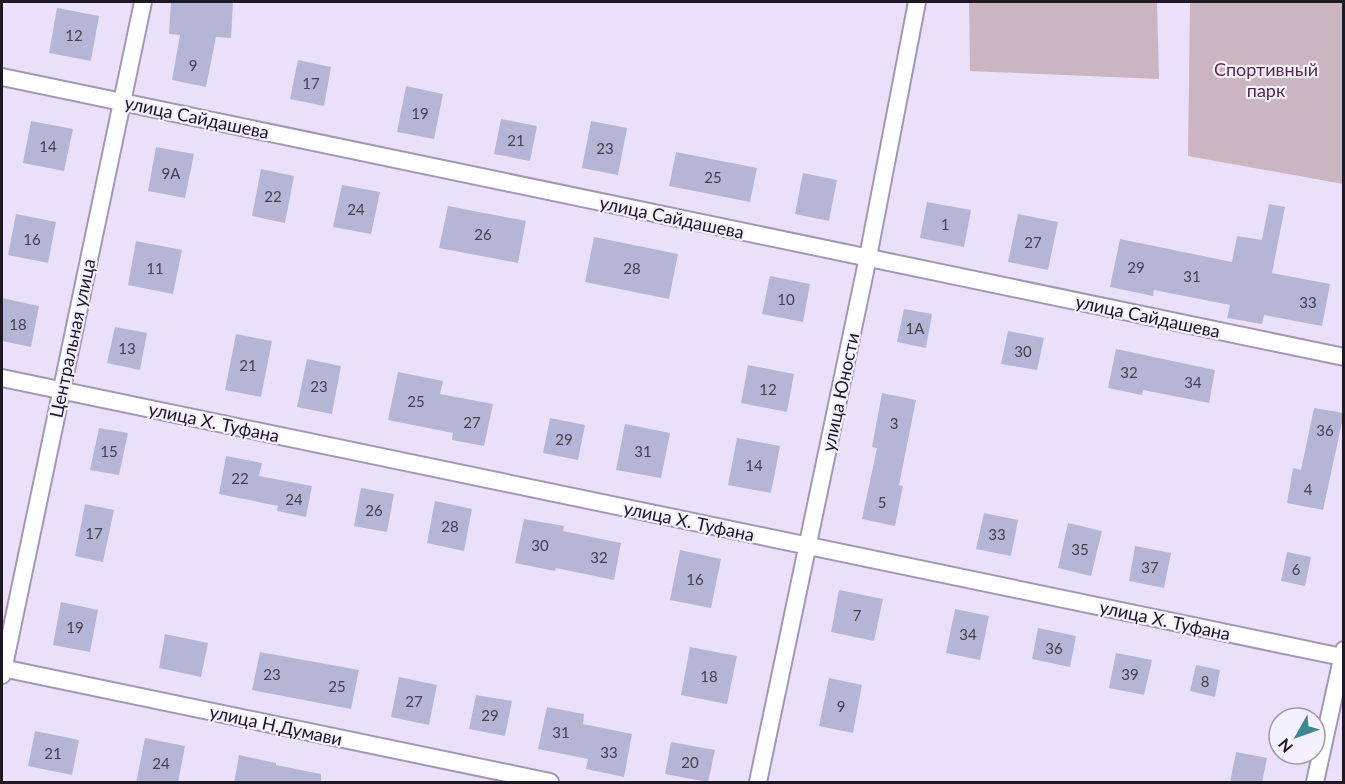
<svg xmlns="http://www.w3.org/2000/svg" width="1345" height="784" font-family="Lato,sans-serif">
<rect width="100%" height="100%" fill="#ebe0fa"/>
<!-- green -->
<g fill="#cab5c0">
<polygon points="969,2 1157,2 1159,79 970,71"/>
<polygon points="1190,2 1343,2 1343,184 1188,156"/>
</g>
<!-- building -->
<g fill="#b5b6d6">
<polygon points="171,2 233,2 231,38 216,37 206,87 172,80 180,35 169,34"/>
<polygon points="57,8 99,16 91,61 49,53"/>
<polygon points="298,60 331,67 324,106 290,99"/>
<polygon points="406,86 443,94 434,139 397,132"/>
<polygon points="501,119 537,126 530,161 494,154"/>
<polygon points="31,121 73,129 64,171 23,163"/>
<polygon points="591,121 627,128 618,175 582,168"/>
<polygon points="156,147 194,154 185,198 148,191"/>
<polygon points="676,152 757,168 750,202 669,186"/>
<polygon points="261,169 294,176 285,223 252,216"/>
<polygon points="803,173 837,180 829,221 795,214"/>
<polygon points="342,185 380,192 371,234 333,227"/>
<polygon points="927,202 971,210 964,247 920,238"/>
<polygon points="1269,204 1285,207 1272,273 1330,284 1322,326 1264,315 1262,324 1227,318 1230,305 1154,290 1153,296 1110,287 1120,239 1232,262 1237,236 1262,240"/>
<polygon points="448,206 526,221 518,263 439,248"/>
<polygon points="16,214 56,222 48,263 8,255"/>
<polygon points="1018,214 1058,222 1048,270 1008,262"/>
<polygon points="594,237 678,254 669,299 585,282"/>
<polygon points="136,241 182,250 173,294 128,285"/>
<polygon points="770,276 810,284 803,322 762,314"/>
<polygon points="2,298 39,306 31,347 2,341"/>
<polygon points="904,309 932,314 926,348 897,342"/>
<polygon points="115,327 147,333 140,370 107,363"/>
<polygon points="1008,331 1044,338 1037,370 1001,364"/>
<polygon points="236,334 272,341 261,397 225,390"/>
<polygon points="1116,349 1215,370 1209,403 1143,390 1142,395 1108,388"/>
<polygon points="307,359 341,366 332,414 297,407"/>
<polygon points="748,365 794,374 787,412 741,403"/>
<polygon points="398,372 443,381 440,394 493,404 484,446 452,440 453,433 388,420"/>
<polygon points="882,393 916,400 899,485 903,486 895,526 862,519 877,448 872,447"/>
<polygon points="1314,408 1344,413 1323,510 1287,503 1293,468 1301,470"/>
<polygon points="550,418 585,425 578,460 543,453"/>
<polygon points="625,424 670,433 661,478 616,470"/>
<polygon points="99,428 128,433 119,475 90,470"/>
<polygon points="737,438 780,446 771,493 728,485"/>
<polygon points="226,456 262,463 259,476 312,486 306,517 277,511 278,506 219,494"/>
<polygon points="361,488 394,494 387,532 354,526"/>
<polygon points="435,501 472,509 464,551 427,543"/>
<polygon points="85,504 114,510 103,562 75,556"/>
<polygon points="984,513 1018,520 1011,556 976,549"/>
<polygon points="524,519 564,526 563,531 621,543 614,580 556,568 555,571 515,563"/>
<polygon points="1068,523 1102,531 1091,576 1058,568"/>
<polygon points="1135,546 1171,553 1164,588 1129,581"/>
<polygon points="680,550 721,559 711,608 670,600"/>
<polygon points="1287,552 1311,557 1305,586 1281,581"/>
<polygon points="839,590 883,599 874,641 831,632"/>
<polygon points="61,602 98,610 90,652 53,645"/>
<polygon points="955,609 989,616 980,660 946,653"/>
<polygon points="1038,628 1076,636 1070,667 1032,659"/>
<polygon points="165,634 208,643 201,677 159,668"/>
<polygon points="690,647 737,656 727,704 681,695"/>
<polygon points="260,652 359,670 351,709 252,690"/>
<polygon points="1116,653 1152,660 1144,695 1109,688"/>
<polygon points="1196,665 1220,670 1215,697 1190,691"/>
<polygon points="399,677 437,685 429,725 391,717"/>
<polygon points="829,678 862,685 853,733 819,726"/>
<polygon points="476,695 512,701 505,736 469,729"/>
<polygon points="547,707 584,714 583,724 632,734 624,777 586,769 588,759 538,749"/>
<polygon points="35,731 79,740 72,775 28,766"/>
<polygon points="145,738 185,746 178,783 136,783"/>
<polygon points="671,742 715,750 708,782 665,774"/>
<polygon points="1236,752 1267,758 1262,783 1230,783"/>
<polygon points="239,755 276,763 276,765 321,774 321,783 234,783"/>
</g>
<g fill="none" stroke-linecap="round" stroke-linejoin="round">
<!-- minor casing -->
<g stroke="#a497b5" stroke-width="20">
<g id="minor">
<polyline points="2,77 1344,357"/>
<polyline points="2,378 1342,657"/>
<polyline points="2,668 550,782"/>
<polyline points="2,675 143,2"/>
<polyline points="758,782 868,257 917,2"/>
<polyline points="1315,782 1344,650"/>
</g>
</g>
<!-- minor -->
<use href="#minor" stroke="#fff" stroke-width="16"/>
</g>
<g text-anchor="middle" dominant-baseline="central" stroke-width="4.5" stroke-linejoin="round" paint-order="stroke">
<!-- number labels -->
<g font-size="15" fill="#434050">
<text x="74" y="35">12</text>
<text x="193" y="65">9</text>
<text x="311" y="83">17</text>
<text x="420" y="113">19</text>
<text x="516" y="140">21</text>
<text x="48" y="146">14</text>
<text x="605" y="148">23</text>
<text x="171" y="173">9А</text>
<text x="713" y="177">25</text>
<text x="273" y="196">22</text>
<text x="356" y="209">24</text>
<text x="945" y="224">1</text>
<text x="483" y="234">26</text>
<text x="32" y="239">16</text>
<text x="1033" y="242">27</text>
<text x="1136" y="267">29</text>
<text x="155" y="268">11</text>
<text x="632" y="268">28</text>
<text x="1192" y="276">31</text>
<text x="786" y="299">10</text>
<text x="1308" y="302">33</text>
<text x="18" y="324">18</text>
<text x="915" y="328">1А</text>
<text x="127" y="348">13</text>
<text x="1023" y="351">30</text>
<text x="248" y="365">21</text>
<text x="1129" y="372">32</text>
<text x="1193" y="382">34</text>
<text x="319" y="386">23</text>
<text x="768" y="389">12</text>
<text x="416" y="401">25</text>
<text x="472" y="422">27</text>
<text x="894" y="423">3</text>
<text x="1325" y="430">36</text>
<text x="564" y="439">29</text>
<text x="109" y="451">15</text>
<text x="643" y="451">31</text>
<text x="754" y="465">14</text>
<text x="240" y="478">22</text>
<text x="1308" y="489">4</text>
<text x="294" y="499">24</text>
<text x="882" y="502">5</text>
<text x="374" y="510">26</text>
<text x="450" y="526">28</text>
<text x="94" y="533">17</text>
<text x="997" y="534">33</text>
<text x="540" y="545">30</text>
<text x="1080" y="549">35</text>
<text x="599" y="557">32</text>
<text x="1150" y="567">37</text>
<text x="1296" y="569">6</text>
<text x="695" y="579">16</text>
<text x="857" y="615">7</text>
<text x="75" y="627">19</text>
<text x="968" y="634">34</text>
<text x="1054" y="648">36</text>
<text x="272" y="674">23</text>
<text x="1130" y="674">39</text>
<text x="709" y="676">18</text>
<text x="1205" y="681">8</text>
<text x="337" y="686">25</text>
<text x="414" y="701">27</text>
<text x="841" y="706">9</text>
<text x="490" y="715">29</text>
<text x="561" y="732">31</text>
<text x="609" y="752">33</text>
<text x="53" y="753">21</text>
<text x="690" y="762">20</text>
<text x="161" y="763">24</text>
</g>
<!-- park labels -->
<g font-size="18" fill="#592b47" stroke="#f5f0fd">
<text x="1266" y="69">Спортивный<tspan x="1266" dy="21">парк</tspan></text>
</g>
<!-- street labels -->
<g font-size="18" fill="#1d1823" stroke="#f5f0fd">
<text transform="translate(197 117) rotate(12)">улица Сайдашева</text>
<text transform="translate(672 217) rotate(12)">улица Сайдашева</text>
<text transform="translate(1148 316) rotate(12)">улица Сайдашева</text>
<text transform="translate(72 338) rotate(-78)">Центральная улица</text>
<text transform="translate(840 392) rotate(-78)">улица Юности</text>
<text transform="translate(214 422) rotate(12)">улица Х. Туфана</text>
<text transform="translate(689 521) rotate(12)">улица Х. Туфана</text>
<text transform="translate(1165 620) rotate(12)">улица Х. Туфана</text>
<text transform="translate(276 725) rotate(12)">улица Н.Думави</text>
</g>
</g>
<!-- border -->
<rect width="1345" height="784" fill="none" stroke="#1d1823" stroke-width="6"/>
<!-- north arrow -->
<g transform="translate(1297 736) rotate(230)"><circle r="28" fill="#f5f0fd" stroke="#9f9aa6" stroke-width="1.5"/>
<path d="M0-4.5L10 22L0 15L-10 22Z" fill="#3f878e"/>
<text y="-9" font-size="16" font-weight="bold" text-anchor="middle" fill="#1d1823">N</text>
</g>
</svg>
